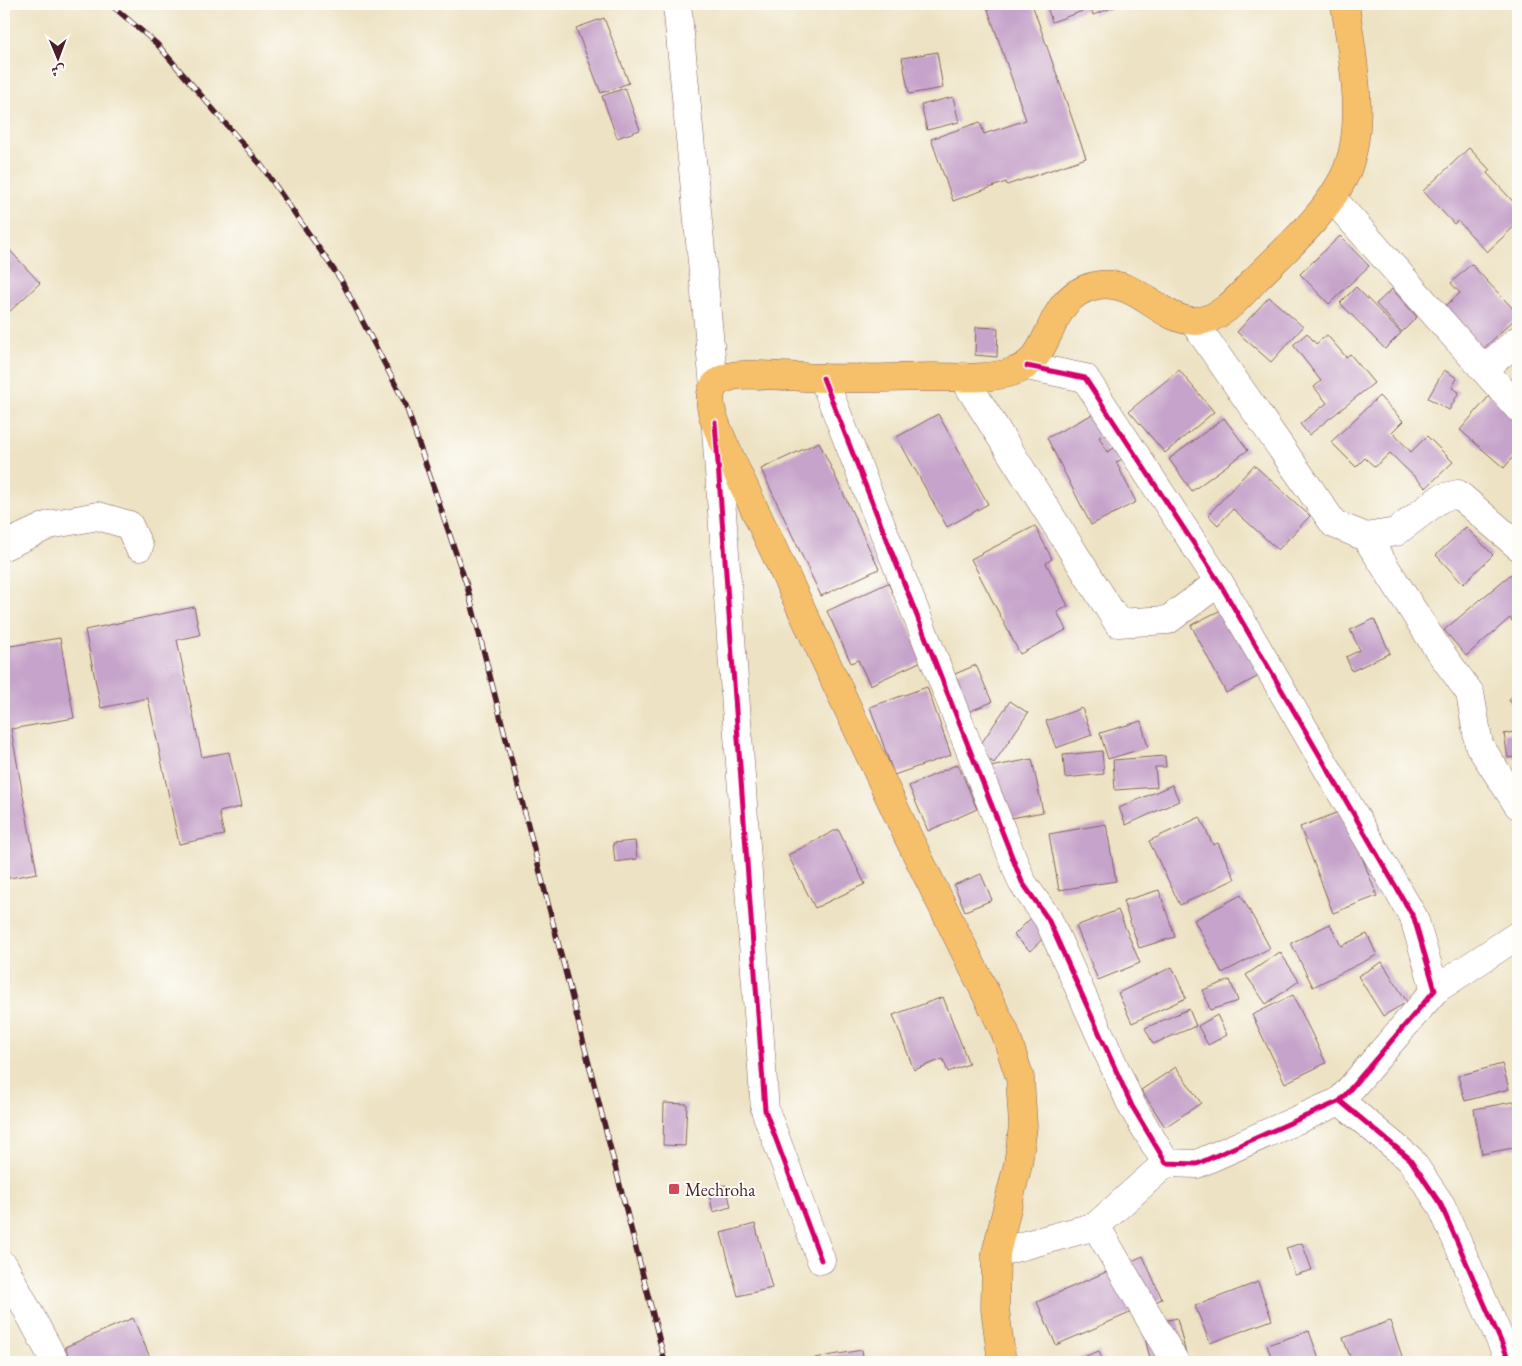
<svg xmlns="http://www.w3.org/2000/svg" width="1522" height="1366" font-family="'EB Garamond',Amiri,serif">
<rect width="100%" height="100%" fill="#fdfcf7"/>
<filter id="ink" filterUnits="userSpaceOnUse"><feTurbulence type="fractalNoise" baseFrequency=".02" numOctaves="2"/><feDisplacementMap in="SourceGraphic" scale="10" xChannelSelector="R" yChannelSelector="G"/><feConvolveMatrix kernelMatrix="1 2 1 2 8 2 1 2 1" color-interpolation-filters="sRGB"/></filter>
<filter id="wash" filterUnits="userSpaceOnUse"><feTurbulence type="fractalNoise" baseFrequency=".0096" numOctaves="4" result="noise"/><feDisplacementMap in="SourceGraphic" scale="20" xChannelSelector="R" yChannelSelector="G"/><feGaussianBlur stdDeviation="1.12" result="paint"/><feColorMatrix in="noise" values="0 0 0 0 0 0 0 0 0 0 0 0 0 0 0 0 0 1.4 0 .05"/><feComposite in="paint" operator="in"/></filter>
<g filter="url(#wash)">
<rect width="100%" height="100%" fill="#ede2c3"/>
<g id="blocks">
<!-- building -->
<g fill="#c6a3ca">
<polygon points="997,4 1032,4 1086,158 1007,185 1006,182 953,201 931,139 980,122 984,134 1026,120 987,7"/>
<polygon points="1046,4 1123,4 1093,15 1091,8 1052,22"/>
<polygon points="604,18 629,83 601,93 576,28"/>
<polygon points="937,52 943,88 909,94 902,58"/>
<polygon points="625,88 640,130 617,138 602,96"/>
<polygon points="953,97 959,122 927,130 921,105"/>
<polygon points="1469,148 1490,170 1487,173 1518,207 1518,223 1487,252 1458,221 1454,224 1423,191"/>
<polygon points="1340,236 1369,266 1329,304 1300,274"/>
<polygon points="4,244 40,283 8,313 4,308"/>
<polygon points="1471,264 1518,314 1518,316 1479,353 1440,311 1460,293 1451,283"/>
<polygon points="1356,287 1401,333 1385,349 1340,303"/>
<polygon points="1392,289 1417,317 1402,332 1376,304"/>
<polygon points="1269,297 1303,327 1271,362 1237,332"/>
<polygon points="976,327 998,328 997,357 975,355"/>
<polygon points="1307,333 1316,344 1327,335 1346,357 1350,354 1374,383 1309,435 1300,424 1327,403 1314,387 1321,381 1293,345"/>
<polygon points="1179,370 1214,412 1165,453 1129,411"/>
<polygon points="1444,370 1457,378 1452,388 1459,392 1449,410 1428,398"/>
<polygon points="1490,395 1518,419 1518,451 1504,468 1460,430"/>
<polygon points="1379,396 1403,421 1392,432 1411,452 1427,436 1453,462 1426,488 1390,453 1375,467 1365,458 1356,467 1331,442"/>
<polygon points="1095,413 1106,434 1099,437 1107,452 1118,446 1125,458 1116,462 1136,502 1091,525 1047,438"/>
<polygon points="938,414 988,504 947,527 897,437"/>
<polygon points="1224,418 1248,450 1192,491 1169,459"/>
<polygon points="819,442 879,569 821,596 761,469"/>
<polygon points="1254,465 1310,516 1278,550 1233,509 1218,525 1208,515"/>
<polygon points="1035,526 1052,559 1046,563 1068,606 1057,612 1066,630 1020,654 971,559"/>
<polygon points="1466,527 1493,555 1463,584 1436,555"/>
<polygon points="1511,574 1518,582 1518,616 1512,621 1510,618 1466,656 1444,630"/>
<polygon points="888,583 924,660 870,685 858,660 851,663 827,611"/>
<polygon points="194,607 200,635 177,640 202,757 229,752 241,807 219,812 224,835 179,844 148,698 101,708 85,630"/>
<polygon points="1225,608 1259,676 1226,693 1191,625"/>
<polygon points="1374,619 1390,653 1352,671 1346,657 1360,650 1350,630"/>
<polygon points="60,638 74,718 11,729 37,873 4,879 4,647"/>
<polygon points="976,665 992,702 963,714 948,677"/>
<polygon points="1518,686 1518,706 1509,701"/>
<polygon points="927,687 951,755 894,775 870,707"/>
<polygon points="1010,701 1028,713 994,763 976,751"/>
<polygon points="1082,708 1092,735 1056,748 1046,721"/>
<polygon points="1141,721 1148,747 1108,759 1100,733"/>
<polygon points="1518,731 1518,756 1508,758 1504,734"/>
<polygon points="1102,751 1104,774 1065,778 1063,755"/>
<polygon points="1165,756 1166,767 1155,767 1157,787 1115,790 1113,760"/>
<polygon points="1032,759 1043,812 1001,820 990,767"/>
<polygon points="958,764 977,809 928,831 909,786"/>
<polygon points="1172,785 1179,801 1126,825 1119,808"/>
<polygon points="1344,810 1377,896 1333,913 1300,827"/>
<polygon points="1200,817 1213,845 1218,843 1235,879 1180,905 1149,841"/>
<polygon points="1106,824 1116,881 1059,890 1049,834"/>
<polygon points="838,829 865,884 815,908 788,855"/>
<polygon points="635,841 637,859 615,862 613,843"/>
<polygon points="981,874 992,900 965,911 954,885"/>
<polygon points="1159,890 1175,937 1139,948 1123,901"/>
<polygon points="1241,895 1270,948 1222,973 1194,920"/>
<polygon points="1118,910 1140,963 1098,980 1076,926"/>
<polygon points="1034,915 1050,932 1030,951 1014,935"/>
<polygon points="1330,924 1341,946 1367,934 1377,955 1313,987 1291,943"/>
<polygon points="1280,952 1299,981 1266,1004 1246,975"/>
<polygon points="1382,962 1407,1002 1383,1016 1358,976"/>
<polygon points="1172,967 1186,998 1132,1023 1118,993"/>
<polygon points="1230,980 1238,1001 1210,1010 1203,990"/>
<polygon points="1293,995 1326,1063 1285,1083 1252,1015"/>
<polygon points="943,997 969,1064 948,1072 943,1059 914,1070 893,1015"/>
<polygon points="1189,1009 1196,1026 1153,1044 1145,1028"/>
<polygon points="1217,1015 1227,1035 1208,1045 1198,1026"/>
<polygon points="1502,1064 1509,1089 1465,1101 1458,1076"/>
<polygon points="1176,1067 1201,1103 1165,1127 1141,1090"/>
<polygon points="1518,1101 1518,1147 1482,1154 1474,1109"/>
<polygon points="664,1103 687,1104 685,1146 663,1145"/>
<polygon points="726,1185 731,1207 713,1212 708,1189"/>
<polygon points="755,1224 772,1288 738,1296 721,1233"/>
<polygon points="1302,1243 1312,1270 1295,1275 1286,1248"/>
<polygon points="1143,1256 1162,1299 1056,1345 1037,1302"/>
<polygon points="1258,1282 1272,1320 1210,1343 1195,1306"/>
<polygon points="133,1318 152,1362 71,1362 65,1347"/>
<polygon points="1177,1318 1188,1362 1151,1362 1142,1326"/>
<polygon points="1390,1321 1404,1362 1352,1362 1343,1338"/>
<polygon points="1309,1331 1320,1362 1273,1362 1267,1345"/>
<polygon points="862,1350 864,1362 815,1362 815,1358"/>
<polygon points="1099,1351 1103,1362 1070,1362"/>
</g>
</g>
</g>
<g filter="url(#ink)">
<use href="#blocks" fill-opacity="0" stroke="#836360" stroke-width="1"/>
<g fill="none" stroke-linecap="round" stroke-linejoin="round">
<!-- minor casing -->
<g stroke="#836360" stroke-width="29">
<g id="minor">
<polyline points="677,4 714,386"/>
<polyline points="1332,198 1518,408"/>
<polyline points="1193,321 1334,524 1366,537 1396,532 1441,498 1458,494 1518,546"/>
<polyline points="1027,366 1085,378 1219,582 1414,918 1435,990 1340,1101"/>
<polyline points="1484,369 1518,340"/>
<polyline points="963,377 1118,623 1168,620 1219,582"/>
<polyline points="823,378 1022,882 1048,919 1132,1106 1166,1163 1197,1164 1340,1101 1410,1159 1441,1205 1510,1362"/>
<polyline points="716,429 765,1110 821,1260"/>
<polyline points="1366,537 1437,648 1470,693 1479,745 1518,805"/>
<polyline points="4,546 49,525 98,516 129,525 139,547"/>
<polyline points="1435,990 1518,935"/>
<polyline points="1096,1226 1175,1362"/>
<polyline points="996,1253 1096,1226 1166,1163"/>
<polyline points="4,1266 55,1362"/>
</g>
</g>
<!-- major casing -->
<g stroke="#836360" stroke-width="29">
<path id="major" d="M 1002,1362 L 995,1309 L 996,1253 L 1018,1164 L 1023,1126 L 1020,1078 L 1005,1032 L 910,841 L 730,457 C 723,440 702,404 714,386 C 719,379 733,375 741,375 C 768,374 795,377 822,378 C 858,379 895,378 932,377 C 958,377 986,380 1012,372 C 1057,359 1042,299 1094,286 C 1137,276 1158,321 1196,321 C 1223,320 1242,293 1259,276 C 1289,246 1325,215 1344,177 C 1368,128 1352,56 1345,4"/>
</g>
<!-- minor -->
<use href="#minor" stroke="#fff" stroke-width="28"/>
<!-- major -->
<use href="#major" stroke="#f6c06b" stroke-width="28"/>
<!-- rail casing -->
<g stroke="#4a1f2b" stroke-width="5.5">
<polyline id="rail" points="110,4 157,44 261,165 341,280 405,403 467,586 665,1362"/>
</g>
<!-- rail -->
<use href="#rail" stroke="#fdfcf7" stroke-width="4" stroke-dasharray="11" stroke-linecap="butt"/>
<!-- cycleway casing -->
<g stroke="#fdfcf7" stroke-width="8">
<g id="cycleway">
<polyline points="1027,366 1085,378 1219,582 1414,918 1435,990 1340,1101"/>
<polyline points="823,378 1022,882 1048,919 1132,1106 1166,1163 1197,1164 1340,1101 1410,1159 1441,1205 1510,1362"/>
<polyline points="715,422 765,1110 821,1260"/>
</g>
</g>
<!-- cycleway -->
<use href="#cycleway" stroke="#d6006c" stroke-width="5"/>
</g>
</g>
<!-- markers -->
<rect fill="#d1495b" stroke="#fdfcf7" stroke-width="2" x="668" y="1183" width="12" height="12" rx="2.5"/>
<g text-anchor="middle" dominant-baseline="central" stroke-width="4" stroke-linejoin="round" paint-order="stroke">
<!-- poi labels -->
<g font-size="18" fill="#4a1f2b" stroke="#fdfcf7" text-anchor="start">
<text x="685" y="1189">Mechroha</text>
</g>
</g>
<!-- margin -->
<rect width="1522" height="1366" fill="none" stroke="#fdfcf7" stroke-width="20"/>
<!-- north arrow -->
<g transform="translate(58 58) rotate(179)" stroke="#fdfcf7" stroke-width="4" paint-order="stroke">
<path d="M0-4L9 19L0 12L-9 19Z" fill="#4a1f2b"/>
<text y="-8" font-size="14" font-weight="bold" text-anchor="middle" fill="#4a1f2b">ش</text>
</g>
</svg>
